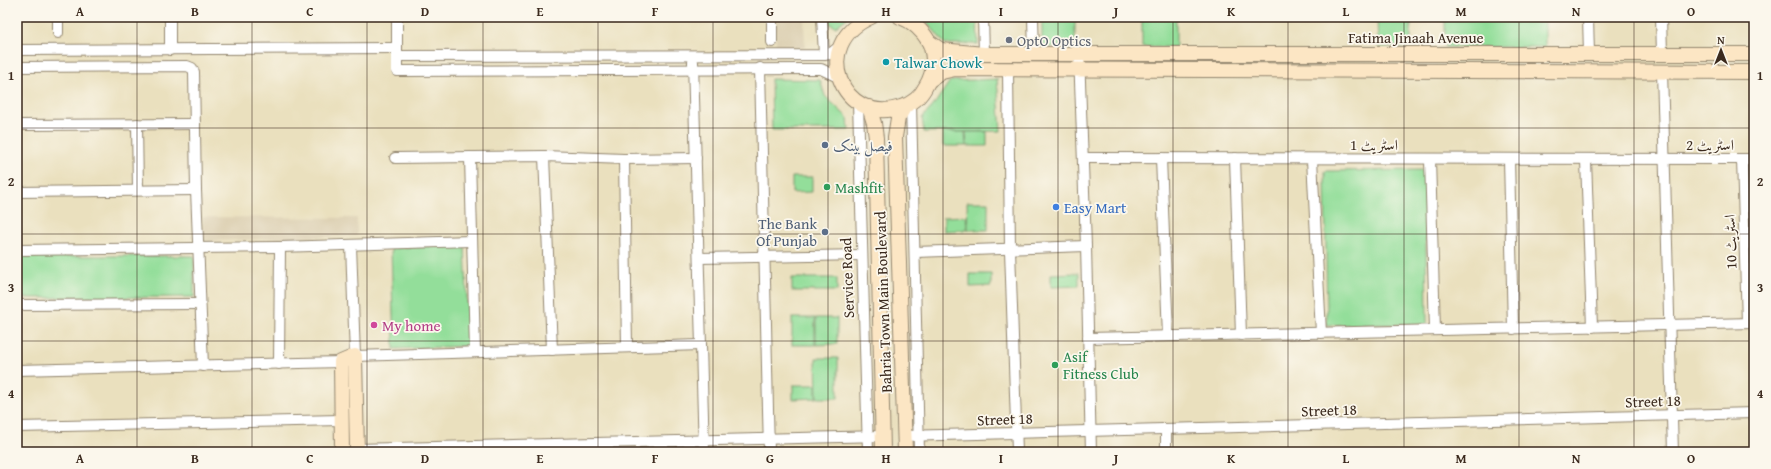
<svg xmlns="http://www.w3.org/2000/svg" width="1771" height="469" font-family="'Gentium Book Plus',Amiri,serif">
<rect width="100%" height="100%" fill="#fbf7ec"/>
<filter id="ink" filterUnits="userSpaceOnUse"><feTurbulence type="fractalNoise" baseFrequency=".025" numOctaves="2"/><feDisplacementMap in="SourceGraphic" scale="8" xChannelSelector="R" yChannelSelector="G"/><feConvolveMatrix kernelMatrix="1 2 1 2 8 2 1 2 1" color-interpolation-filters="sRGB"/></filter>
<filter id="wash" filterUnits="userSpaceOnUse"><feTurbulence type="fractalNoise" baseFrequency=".012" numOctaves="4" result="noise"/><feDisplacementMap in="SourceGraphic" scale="16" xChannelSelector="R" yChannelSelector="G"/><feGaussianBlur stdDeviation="0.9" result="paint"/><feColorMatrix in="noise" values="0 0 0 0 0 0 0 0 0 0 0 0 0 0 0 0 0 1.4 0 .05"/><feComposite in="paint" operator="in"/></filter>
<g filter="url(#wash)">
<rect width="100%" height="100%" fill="#eae0be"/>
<!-- built -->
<g fill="#dccfb1">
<polygon points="775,17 804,17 805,48 776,48"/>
<polygon points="203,217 357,218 357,236 203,241"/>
</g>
<!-- green -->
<g fill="#93de9a" stroke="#67845c">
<polygon points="828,17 848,17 836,27 830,24"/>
<polygon points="923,17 977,17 978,44 945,44"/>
<rect x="1042" y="17" width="33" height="30"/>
<rect x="1142" y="17" width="34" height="30"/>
<polygon points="1377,17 1411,17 1411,47 1378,47"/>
<rect x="1445" y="17" width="100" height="30"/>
<polygon points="771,79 820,80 825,96 848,118 849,130 772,130"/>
<polygon points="997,79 1001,131 924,132 922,118 933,106 950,81"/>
<polygon points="943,132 965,132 966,146 943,146"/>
<polygon points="966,132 987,132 987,146 967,146"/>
<polygon points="1425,170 1427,324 1327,325 1325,171"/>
<polygon points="812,177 812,192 792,193 792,177"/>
<polygon points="967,202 988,202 988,230 968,230"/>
<polygon points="966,216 967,230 944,231 944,217"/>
<polygon points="465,245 469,346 394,349 391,248"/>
<polygon points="17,256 194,256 194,297 17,298"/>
<polygon points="1079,273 1079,286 1051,287 1051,274"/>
<polygon points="970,274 991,274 991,286 970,287"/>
<rect x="792" y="278" width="45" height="13"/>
<rect x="792" y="318" width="23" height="27"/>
<polygon points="816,318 837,318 837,344 816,345"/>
<polygon points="816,358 838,358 838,398 817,398"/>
<polygon points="793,385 816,385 816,398 793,399"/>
</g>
</g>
<g filter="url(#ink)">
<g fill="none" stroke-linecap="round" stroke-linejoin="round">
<!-- street casing -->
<g stroke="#92856e" stroke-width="12">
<g id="street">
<polyline points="170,17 170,50"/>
<polyline points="397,17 397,71 811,69 821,69 840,78"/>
<polyline points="772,17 772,42"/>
<polyline points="822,17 824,55"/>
<polyline points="983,17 984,54"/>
<polyline points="1033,17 1034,54"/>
<polyline points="1588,17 1589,54"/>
<polyline points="1661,17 1662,54"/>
<polyline points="58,33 58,17"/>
<polyline points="17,50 397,48"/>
<polyline points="1079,54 1086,246 1091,452"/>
<polyline points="397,56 824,55 830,54 840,46"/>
<polyline points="693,62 704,452"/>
<polyline points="17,67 187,66 192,68 194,72 196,190 203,366"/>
<polyline points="760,68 769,452"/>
<polyline points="1008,69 1010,250 1017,452"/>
<polyline points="1662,71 1673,452"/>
<polyline points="858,102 868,452"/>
<polyline points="911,102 919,452"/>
<polyline points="137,124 138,190"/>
<polyline points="17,125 195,124"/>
<polyline points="544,156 552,350"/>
<polyline points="470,157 475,352"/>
<polyline points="395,158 544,156 624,159 696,158"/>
<polyline points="1083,158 1754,159"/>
<polyline points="1161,158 1168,336"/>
<polyline points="1235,158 1241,335"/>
<polyline points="624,159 627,347"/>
<polyline points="1312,159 1321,333"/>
<polyline points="1430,159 1435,330"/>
<polyline points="1509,159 1513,329"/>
<polyline points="1742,159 1747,323"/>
<polyline points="1586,160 1592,327"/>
<polyline points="17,192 196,190"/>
<polyline points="351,245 355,356 701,345"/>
<polyline points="17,250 280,247 471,241"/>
<polyline points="915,252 1086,246"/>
<polyline points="699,258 862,255"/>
<polyline points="17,305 200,304"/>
<polyline points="1088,338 1754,323"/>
<polyline points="279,364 280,247"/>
<polyline points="17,370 341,362"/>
<polyline points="17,427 341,420"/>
<polyline points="1166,429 1166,452"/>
<polyline points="904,436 1754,413"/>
<polyline points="356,449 882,436"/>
</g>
</g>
<!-- secondary casing -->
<g stroke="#92856e" stroke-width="16">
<g id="secondary">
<path d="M 871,17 C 808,44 842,127 901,107 C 912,104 921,96 926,86 C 934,73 935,57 929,42 C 923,31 912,21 900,17"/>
<polyline points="928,41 941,50 984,54 1754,54"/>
<polyline points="930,80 942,72 955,69 1754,72"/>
<polyline points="869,107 874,123 876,138 883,452"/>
<polyline points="342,452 341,362 355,356 357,452"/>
<polyline points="905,452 895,137 898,118 905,106"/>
</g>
</g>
<!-- street -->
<use href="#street" stroke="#fff" stroke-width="10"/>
<!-- secondary -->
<use href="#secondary" stroke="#fce6c4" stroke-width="14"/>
</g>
</g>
<!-- grid -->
<path fill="none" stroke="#3b2a1e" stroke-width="1" stroke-opacity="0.55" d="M 137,17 L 137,452M 252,17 L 252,452M 367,17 L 367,452M 483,17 L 483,452M 598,17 L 598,452M 713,17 L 713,452M 828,17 L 828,452M 943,17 L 943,452M 1058,17 L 1058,452M 1173,17 L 1173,452M 1288,17 L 1288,452M 1404,17 L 1404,452M 1519,17 L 1519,452M 1634,17 L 1634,452M 17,128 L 1754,128M 17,234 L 1754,234M 17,341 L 1754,341"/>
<!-- markers -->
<circle fill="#6b7280" stroke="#fbf7ec" stroke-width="1.5" cx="1009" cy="40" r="4"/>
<circle fill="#0f9aa8" stroke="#fbf7ec" stroke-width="1.5" cx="886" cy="62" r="4"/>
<g fill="#5c6f8a" stroke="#fbf7ec" stroke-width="1.5">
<circle cx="825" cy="145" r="4"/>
<circle cx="825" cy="232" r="4"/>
</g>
<g fill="#2e9e5b" stroke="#fbf7ec" stroke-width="1.5">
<circle cx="827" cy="187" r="4"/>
<circle cx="1055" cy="365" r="4"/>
</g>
<circle fill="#3f7fe0" stroke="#fbf7ec" stroke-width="1.5" cx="1056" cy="207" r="4"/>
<circle fill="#d1479c" stroke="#fbf7ec" stroke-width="1.5" cx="374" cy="325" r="4"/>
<g text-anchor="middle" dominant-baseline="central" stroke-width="3.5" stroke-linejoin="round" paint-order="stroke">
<!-- street labels -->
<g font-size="15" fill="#3b2a1e" stroke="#fbf7ec">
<text x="1416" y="37">Fatima Jinaah Avenue</text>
<text x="1374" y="144">اسٹریٹ 1</text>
<text x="1710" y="144">اسٹریٹ 2</text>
<text transform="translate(1730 242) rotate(-92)">اسٹریٹ 10</text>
<text transform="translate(847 278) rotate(-92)">Service Road</text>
<text transform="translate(883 302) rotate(-92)">Bahria Town Main Boulevard</text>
<text transform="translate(1653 401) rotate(-2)">Street 18</text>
<text transform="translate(1329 410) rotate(-2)">Street 18</text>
<text transform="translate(1005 419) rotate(-2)">Street 18</text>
</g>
<!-- worship labels -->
<g font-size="15" fill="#5b616d" stroke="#fbf7ec" text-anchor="start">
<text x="1017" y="40">OptO Optics</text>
</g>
<!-- culture labels -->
<g font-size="15" fill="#0d838f" stroke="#fbf7ec" text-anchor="start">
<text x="894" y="62">Talwar Chowk</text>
</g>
<!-- service labels -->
<g font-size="15" fill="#4e5e75" stroke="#fbf7ec" text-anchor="start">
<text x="833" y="145">فیصل بینک</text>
<text x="817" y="223" text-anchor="end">The Bank<tspan x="817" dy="17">Of Punjab</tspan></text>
</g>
<!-- leisure labels -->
<g font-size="15" fill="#27864d" stroke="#fbf7ec" text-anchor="start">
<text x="835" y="187">Mashfit</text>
<text x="1063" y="356">Asif<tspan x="1063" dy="17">Fitness Club</tspan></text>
</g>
<!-- shop labels -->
<g font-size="15" fill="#366cbe" stroke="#fbf7ec" text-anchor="start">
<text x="1064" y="207">Easy Mart</text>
</g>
<!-- hotel labels -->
<g font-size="15" fill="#b23c85" stroke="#fbf7ec" text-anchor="start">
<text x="382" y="325">My home</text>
</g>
</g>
<!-- margin -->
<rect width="1771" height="469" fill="none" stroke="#fbf7ec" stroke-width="44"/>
<!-- north arrow -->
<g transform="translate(1721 50)" stroke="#fbf7ec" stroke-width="3" paint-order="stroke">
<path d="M0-3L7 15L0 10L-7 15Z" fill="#3b2a1e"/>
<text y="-6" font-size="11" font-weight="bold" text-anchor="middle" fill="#3b2a1e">N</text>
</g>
<rect x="22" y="22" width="1727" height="425" fill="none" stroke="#3b2a1e" stroke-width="1.5"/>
<g font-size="13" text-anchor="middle" font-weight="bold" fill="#3b2a1e">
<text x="80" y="16">A</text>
<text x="195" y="16">B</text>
<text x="310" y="16">C</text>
<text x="425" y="16">D</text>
<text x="540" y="16">E</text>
<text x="655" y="16">F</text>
<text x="770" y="16">G</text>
<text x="886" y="16">H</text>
<text x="1001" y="16">I</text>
<text x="1116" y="16">J</text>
<text x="1231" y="16">K</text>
<text x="1346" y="16">L</text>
<text x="1461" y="16">M</text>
<text x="1576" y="16">N</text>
<text x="1691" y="16">O</text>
<text x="11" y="80">1</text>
<text x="1760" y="80">1</text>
<text x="11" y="186">2</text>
<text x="1760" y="186">2</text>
<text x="11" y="292">3</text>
<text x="1760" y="292">3</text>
<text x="11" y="398">4</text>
<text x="1760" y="398">4</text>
<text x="80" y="463">A</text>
<text x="195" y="463">B</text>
<text x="310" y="463">C</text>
<text x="425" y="463">D</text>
<text x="540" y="463">E</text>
<text x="655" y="463">F</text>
<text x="770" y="463">G</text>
<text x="886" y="463">H</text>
<text x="1001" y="463">I</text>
<text x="1116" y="463">J</text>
<text x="1231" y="463">K</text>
<text x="1346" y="463">L</text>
<text x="1461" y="463">M</text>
<text x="1576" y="463">N</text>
<text x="1691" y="463">O</text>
</g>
</svg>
